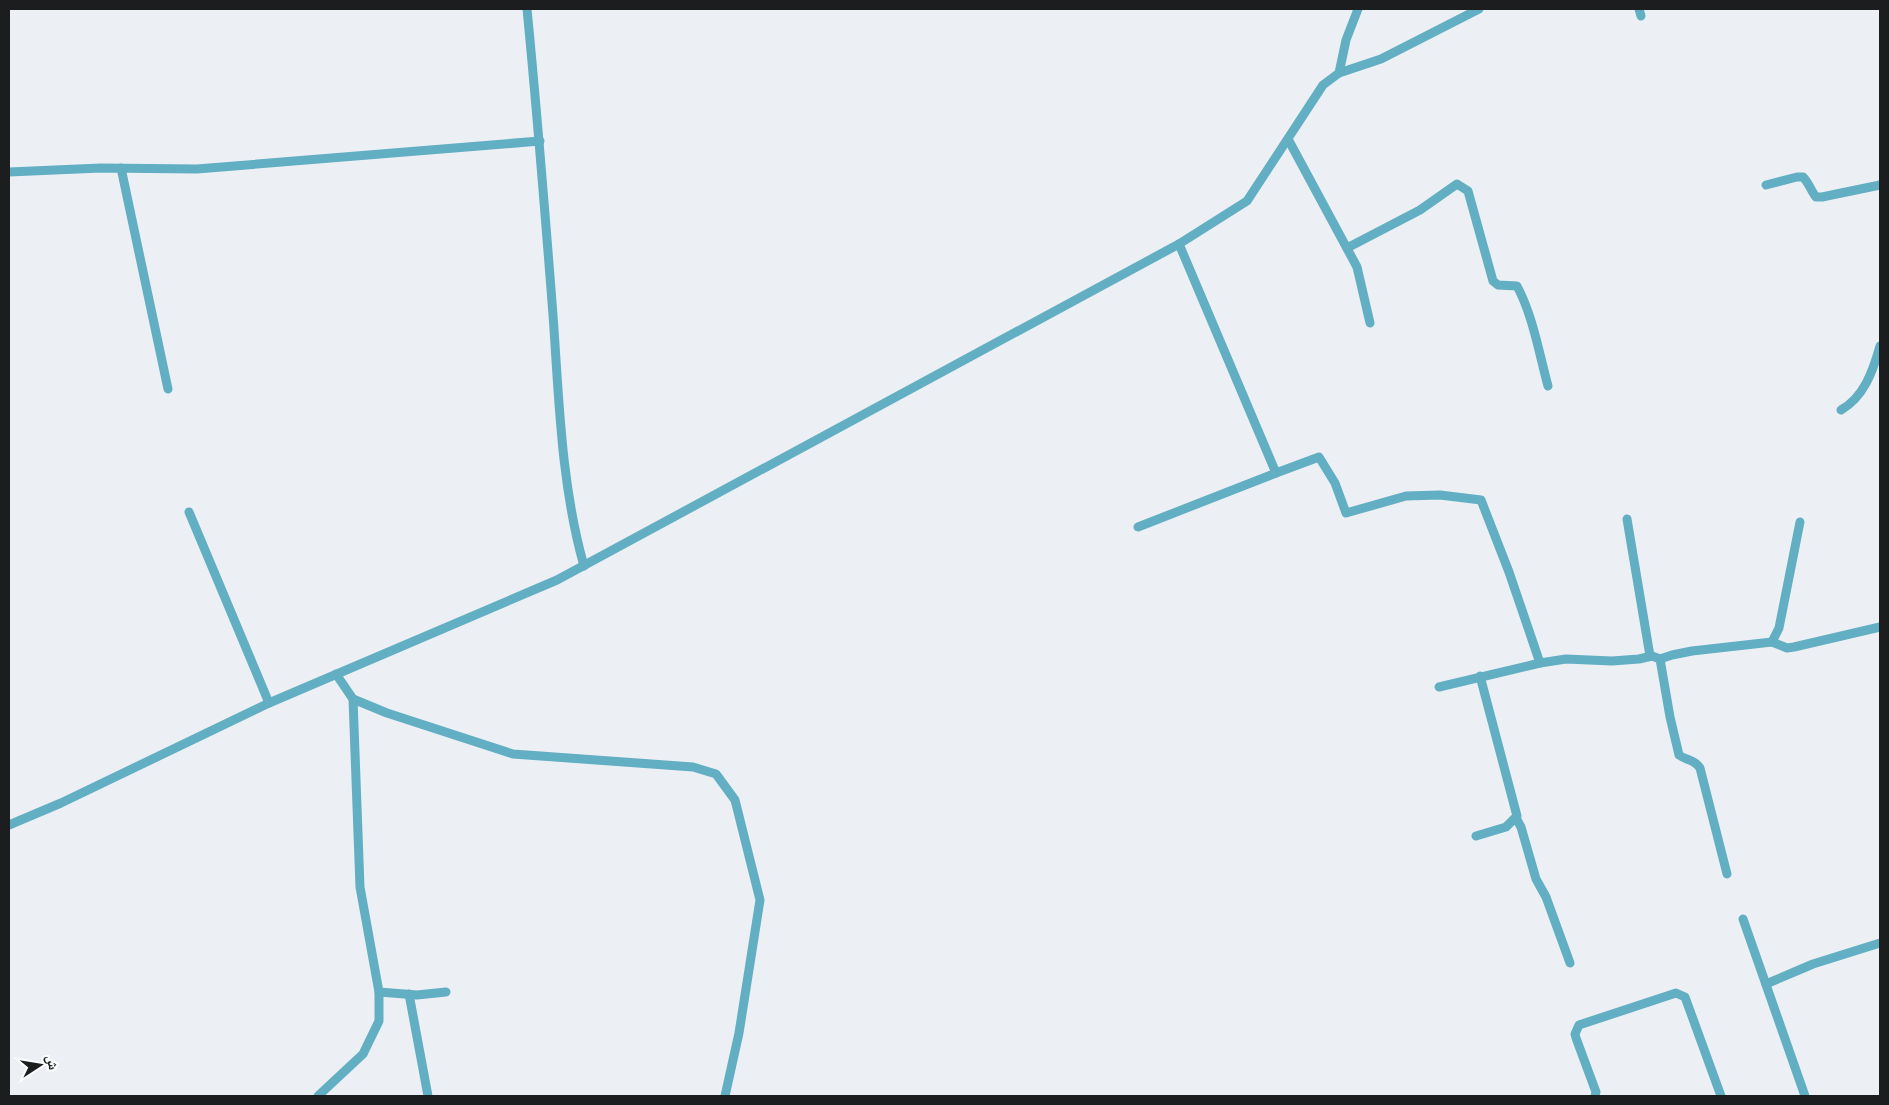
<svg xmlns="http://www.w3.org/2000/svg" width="1889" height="1105" font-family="'Open Sans','Noto Naskh Arabic',sans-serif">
<rect width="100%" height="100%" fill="#ecf0f4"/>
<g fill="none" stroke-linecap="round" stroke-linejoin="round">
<!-- minor -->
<g stroke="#62aec3" stroke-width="9">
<path d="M 527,9 C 537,111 545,212 553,315 C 559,398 561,485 584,566"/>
<polyline points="1639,9 1641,16"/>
<polyline points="1339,73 1381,59 1479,9"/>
<polyline points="1288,139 1357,267 1370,323"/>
<polyline points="121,168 168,389"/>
<polyline points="9,172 101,168 197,169 540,141"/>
<path d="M 1766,185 L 1797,177 L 1803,177 C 1809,183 1811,191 1816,197 L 1822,197 L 1880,185"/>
<polyline points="1179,244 1276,473 1319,457 1335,483 1346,513 1406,496 1440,495 1481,500 1509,572 1540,663"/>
<path d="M 1347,248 L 1420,210 L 1457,184 L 1468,191 L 1493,281 L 1498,285 L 1517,286 C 1533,316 1539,353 1548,386"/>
<path d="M 1841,410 C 1864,397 1873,371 1880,346"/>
<polyline points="189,512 269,703"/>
<polyline points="1627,519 1650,656"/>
<polyline points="1138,527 1276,473"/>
<polyline points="1772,642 1779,628 1800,522"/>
<polyline points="1660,659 1672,655 1692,651 1772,642 1787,648 1794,647 1880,627"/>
<polyline points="336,674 353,699 387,713 513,754 693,767 716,774 735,800 760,900 739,1033 725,1096"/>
<path d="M 1439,687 L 1540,663 L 1566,659 L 1612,661 L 1639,659 L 1652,656 L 1660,659 L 1670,717 L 1679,755 C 1687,761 1694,759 1700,768 L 1727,874"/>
<polyline points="1516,818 1521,827 1536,879 1546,897 1570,963"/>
<polyline points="9,825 61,803 269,703 557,580 1179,244 1247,201 1323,85 1339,73 1346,40 1358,9"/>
<polyline points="1476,836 1506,827 1517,816 1480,676"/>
<polyline points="1743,919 1805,1096"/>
<polyline points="1766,984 1813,964 1880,943"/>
<polyline points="379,992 417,995 446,992"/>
<polyline points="409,994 428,1096"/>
<polyline points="318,1096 363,1054 379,1021 379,992 360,887 353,699"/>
<polyline points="1595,1096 1596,1092 1576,1038 1575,1034 1579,1025 1676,993 1685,997 1721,1096"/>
</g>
</g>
<!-- border -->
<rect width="1889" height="1105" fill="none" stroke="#1c1d1e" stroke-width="20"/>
<!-- north arrow -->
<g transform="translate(40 1065) rotate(78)" stroke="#fcfdff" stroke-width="4" paint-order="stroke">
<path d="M0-4L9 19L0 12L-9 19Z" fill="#1c1d1e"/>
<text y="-8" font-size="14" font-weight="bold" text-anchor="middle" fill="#1c1d1e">ش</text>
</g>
</svg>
